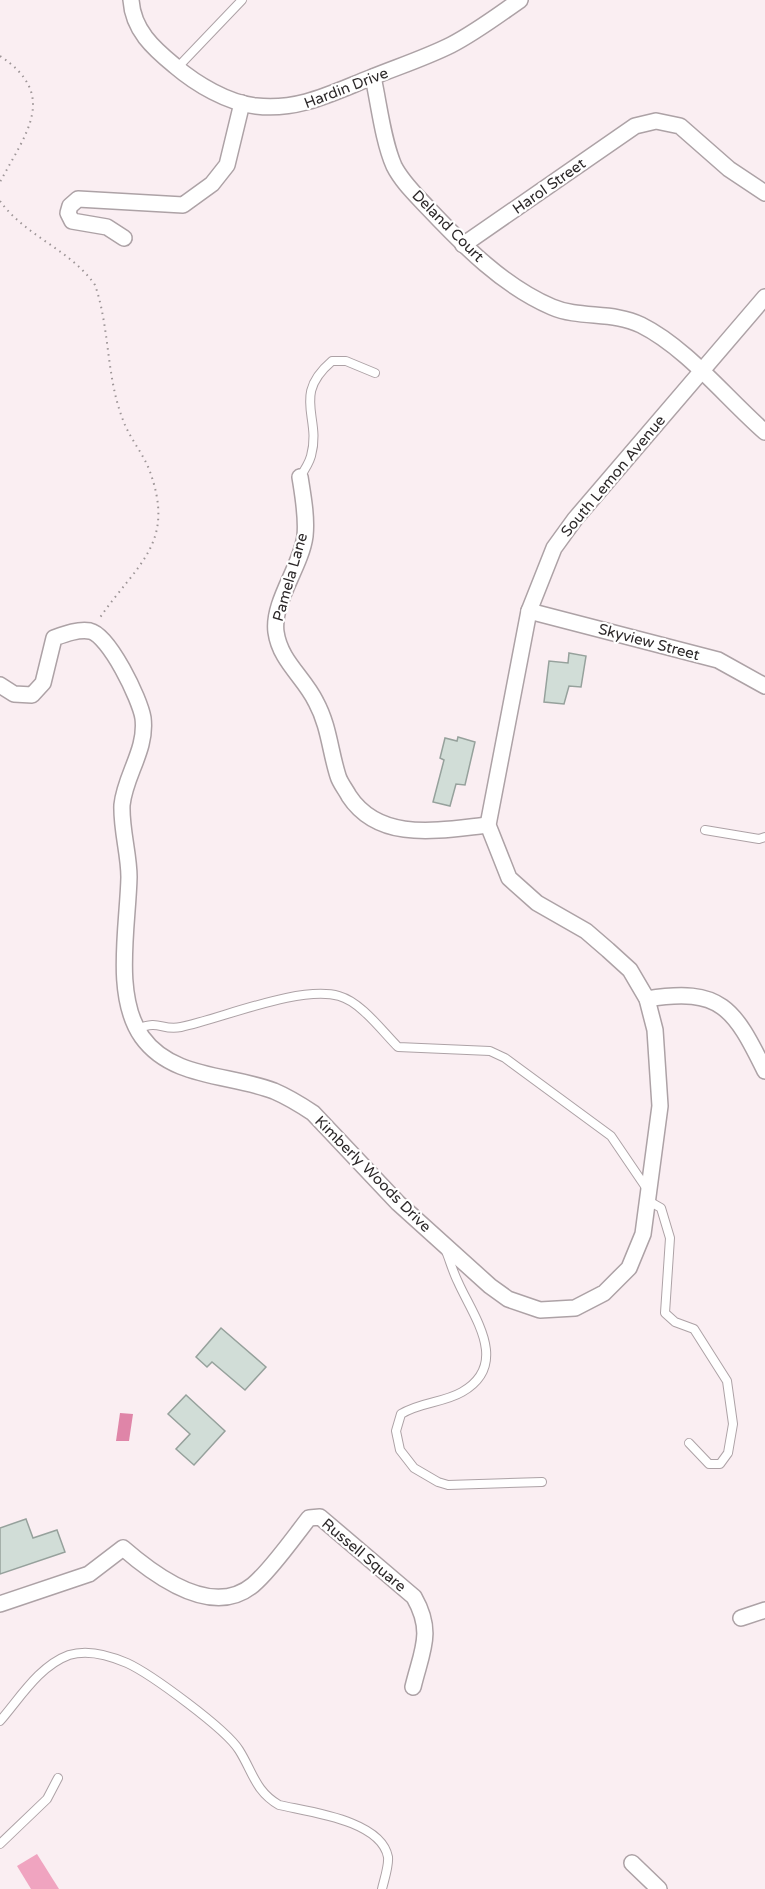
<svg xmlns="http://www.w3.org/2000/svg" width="765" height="1889" font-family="'Varela Round',sans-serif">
<rect width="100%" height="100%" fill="#faeef2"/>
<!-- green -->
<polygon fill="#f0a4c0" points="37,1854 59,1889 31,1889 17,1866"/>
<!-- water -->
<polygon fill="#df85a8" points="120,1413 133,1414 129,1441 116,1441"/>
<!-- building -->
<g fill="#d1ddd7" stroke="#96a19c" stroke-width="1.5">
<polygon points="569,653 586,656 581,687 569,686 564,704 544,702 549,661 568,663"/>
<polygon points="458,737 475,742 465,785 456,784 450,806 433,802 444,760 440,758 445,738 457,741"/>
<polygon points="221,1328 266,1367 245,1390 212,1362 207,1367 196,1357"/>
<polygon points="186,1395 225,1431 194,1465 176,1449 190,1434 168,1414"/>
<polygon points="26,1519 33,1538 57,1530 65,1552 0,1574 0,1528"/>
</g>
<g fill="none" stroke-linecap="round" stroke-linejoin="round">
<!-- service casing -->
<g stroke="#ada2a6" stroke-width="10">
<g id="service">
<polyline points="177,68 242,0"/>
<path d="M 300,477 C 304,471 309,463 311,456 C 322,417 291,396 332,361 L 346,361 L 375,373"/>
<polyline points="705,830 759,839 765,837"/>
<path d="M 137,1029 C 160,1019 161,1031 181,1027 C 223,1018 300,985 339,996 C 361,1002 382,1031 398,1047 L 490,1051 L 505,1058 L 611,1136 L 647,1189"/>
<polyline points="647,1200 661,1208 670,1238 665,1313 675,1322 694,1329 727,1381 733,1424 728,1453 720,1464 709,1464 689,1443"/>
<path d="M 446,1251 C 450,1261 453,1272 458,1282 C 473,1316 511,1364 462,1392 C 443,1403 420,1402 401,1414 L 396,1431 L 400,1450 L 414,1468 L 438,1482 L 448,1485 L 542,1482"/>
<path d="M 0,1721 C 20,1698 39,1666 69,1655 C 88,1649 111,1656 127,1663 C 151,1674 226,1729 239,1750 C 253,1772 255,1791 279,1805 C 309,1812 381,1820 388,1857 C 389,1866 384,1880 382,1889"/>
<polyline points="0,1844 47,1799 58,1778"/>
</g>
</g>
<!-- minor casing -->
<g stroke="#ada2a6" stroke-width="18">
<g id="minor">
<path d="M 131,0 C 133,30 153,48 175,66 C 196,84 228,103 256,106 C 298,111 332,93 370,78 C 397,67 425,58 451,45 C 476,32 497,16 520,0"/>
<path d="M 373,77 C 379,104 383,141 394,166 C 402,182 416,195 428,208 C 464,246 503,286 552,307 C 580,319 613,311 641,325 C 687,348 726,398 765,432"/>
<polyline points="124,238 107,227 72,221 68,213 70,206 78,199 183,205 212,184 227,165 242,103"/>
<polyline points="463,245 635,126 656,121 680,126 729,169 765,193"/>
<path d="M 300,477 C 303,496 307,517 305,536 C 301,567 272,602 276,632 C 280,661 304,677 316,702 C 329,726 330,751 338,776 C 340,783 346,790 349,796 C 380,843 440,830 488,825"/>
<polyline points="529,611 718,660 765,686"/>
<path d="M 0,685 L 14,694 L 32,695 L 43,683 L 54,638 C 65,634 78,629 90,631 C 109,635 140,699 143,718 C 147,750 125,775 122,805 C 121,829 129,854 129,877 C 128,926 113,996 142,1037 C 172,1079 230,1074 274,1091 C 288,1097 301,1105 313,1113 L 398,1203 L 490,1286 L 508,1299 L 540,1310 L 575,1308 L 604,1293 L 629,1268 L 643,1234 L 660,1106 L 655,1030 L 647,999 L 630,970 L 608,950 L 586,931 L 537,903 L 509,878 L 488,825 L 529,611 L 554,548 L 575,519 L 765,297"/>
<path d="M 647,999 C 721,987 734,1008 765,1071"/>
<path d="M 0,1604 L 89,1574 L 123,1548 C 154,1575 212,1619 253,1585 C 271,1570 294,1537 309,1518 L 320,1517 L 414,1597 C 434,1632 422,1650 413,1687"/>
<polyline points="741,1618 765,1610"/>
<polyline points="632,1863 659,1889"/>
</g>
</g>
<!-- path -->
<g stroke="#9d9597" stroke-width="2" stroke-dasharray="1.5 4.5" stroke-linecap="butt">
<path d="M 0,56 C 59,95 26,133 0,182"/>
<path d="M 0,201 C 25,236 71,250 95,285 C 110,328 106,377 123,420 C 129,437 142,452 149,469 C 177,544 137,563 99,619"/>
</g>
<!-- service -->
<use href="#service" stroke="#fff" stroke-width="8"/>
<!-- minor -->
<use href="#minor" stroke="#fff" stroke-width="15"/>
</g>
<g text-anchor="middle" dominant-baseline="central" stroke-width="4.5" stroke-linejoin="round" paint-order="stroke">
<!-- street labels -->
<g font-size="15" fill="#2c2829" stroke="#fff">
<text transform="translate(346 88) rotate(-21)">Hardin Drive</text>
<text transform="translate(549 186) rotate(-35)">Harol Street</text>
<text transform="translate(448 226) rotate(45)">Deland Court</text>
<text transform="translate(613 476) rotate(-50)">South Lemon Avenue</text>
<text transform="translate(290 577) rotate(-74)">Pamela Lane</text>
<text transform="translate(649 642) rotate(15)">Skyview Street</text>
<text transform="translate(373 1174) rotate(45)">Kimberly Woods Drive</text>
<text transform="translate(364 1555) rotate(40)">Russell Square</text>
</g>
</g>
</svg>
